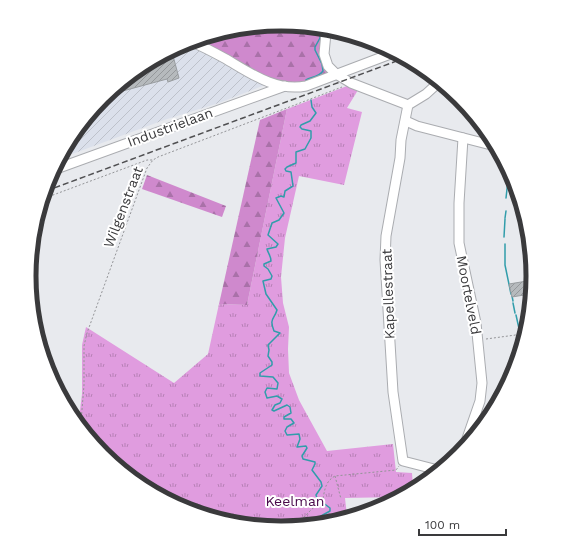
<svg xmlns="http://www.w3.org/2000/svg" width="563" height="553" font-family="'Work Sans',sans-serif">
<defs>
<pattern id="industrial-furrows" width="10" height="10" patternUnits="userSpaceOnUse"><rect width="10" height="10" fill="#dbe0eb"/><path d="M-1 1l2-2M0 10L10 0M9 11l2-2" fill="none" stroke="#bdc1ca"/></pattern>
<pattern id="grass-tufts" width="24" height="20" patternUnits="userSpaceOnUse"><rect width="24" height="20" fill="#e09cdf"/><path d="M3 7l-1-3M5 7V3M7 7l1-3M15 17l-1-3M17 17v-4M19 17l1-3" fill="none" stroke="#b780b6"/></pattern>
<pattern id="forest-firs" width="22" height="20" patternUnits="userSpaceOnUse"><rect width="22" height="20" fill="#cf89cd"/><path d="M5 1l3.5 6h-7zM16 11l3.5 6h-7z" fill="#a971a8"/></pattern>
<pattern id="building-hatch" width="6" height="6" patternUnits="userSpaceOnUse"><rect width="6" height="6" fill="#b6babd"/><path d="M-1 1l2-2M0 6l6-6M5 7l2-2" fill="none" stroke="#95989b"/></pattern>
</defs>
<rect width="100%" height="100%" fill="#e8eaee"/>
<!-- industrial -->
<polygon fill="url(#industrial-furrows)" points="189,42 265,85 219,103 164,120 64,157 103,98 185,43"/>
<!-- grass -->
<polygon fill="url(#grass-tufts)" points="347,86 358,90 347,108 362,112 344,185 299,176 285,238 281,277 283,303 289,327 288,349 289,373 299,400 327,451 393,444 396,472 412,473 413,487 398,497 345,498 347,516 281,529 185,510 103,455 79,419 82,394 82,345 86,327 174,383 208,354 219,304 247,305 287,109"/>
<!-- forest -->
<g fill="url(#forest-firs)">
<polygon points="282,24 323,32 329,71 326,75 301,85 266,79 197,41"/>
<polygon points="287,109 247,305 219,304 260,120"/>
<polygon points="147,175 226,206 222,217 142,189"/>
</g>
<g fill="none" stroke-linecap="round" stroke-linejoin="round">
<!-- stream -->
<g stroke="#319dab" stroke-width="1.5">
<path d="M 305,83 L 306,80 C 311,77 319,77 323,71 L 322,64 L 315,50 L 315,47 L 320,38 L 320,32"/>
<path d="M 311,100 L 312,107 L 316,113 L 310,121 L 301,125 L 300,127 L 302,129 L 311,131 L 311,138 L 305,149 L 296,152 L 296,163 L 287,167 L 285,169 L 286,171 L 291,172 L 293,186 L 285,191 L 284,197 L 281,196 L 276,198 L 284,213 L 279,220 L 272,223 L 268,235 L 278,244 L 276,247 L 267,249 C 268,253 271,256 271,261 L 264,264 L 264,266 L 268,269 L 272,276 L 271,279 L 263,281 L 266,294 L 277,310 C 274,320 269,318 274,331 L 280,333 L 268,345 L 269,350 L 268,356 L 272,362 L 272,365 L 260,373 L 260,376 L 273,377 L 278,383 L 277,389 L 267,388 L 265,392 L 267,398 L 277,396 L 282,399 L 280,403 L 275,405 L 272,410 L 274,411 L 287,405 L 290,407 L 291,413 L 284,417 L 284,419 L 291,419 L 294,423 L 287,427 L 285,431 L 287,435 L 299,434 L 300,439 L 297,447 L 306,446 L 307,448 L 302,456 L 303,459 L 315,462 L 315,464 L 312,470 L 321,482 L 322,486 L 316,495 L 317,498 L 321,502"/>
<polyline points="506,198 509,171"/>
<polyline points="505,218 506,211"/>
<polyline points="504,237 505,219"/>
<polyline points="505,244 505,265 511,294"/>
<polyline points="512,296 513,301"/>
<polyline points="513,303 515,313"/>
<polyline points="516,315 520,333"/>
<polyline points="322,502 330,508 330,511 321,516 322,519 328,520"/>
</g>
</g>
<!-- building -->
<g fill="url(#building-hatch)" stroke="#999da0">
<polygon points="172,52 179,78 168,82 167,79 108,95"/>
<polygon points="533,280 530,294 512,297 509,284"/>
</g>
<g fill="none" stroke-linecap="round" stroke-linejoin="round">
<!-- minor casing -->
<g stroke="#aaacb0" stroke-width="11">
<g id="minor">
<polyline points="326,33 324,54 328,66 336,74 351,83 408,105"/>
<path d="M 192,42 C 204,47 215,53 226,59 C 250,73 276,92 306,86 L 393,53"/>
<polyline points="438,83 426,94 408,105 401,140 400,158 386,236 385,260 393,392 403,461 438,470"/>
<polyline points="406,121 417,126 491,145"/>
<polyline points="56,169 285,86"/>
<polyline points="463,450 480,401 482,383 476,323 459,243 459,203 463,138"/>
</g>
</g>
<!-- path -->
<g stroke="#939497" stroke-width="1" stroke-dasharray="2 2" stroke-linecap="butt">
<polyline points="45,198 147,160 153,160"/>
<polyline points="486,339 523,334"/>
<polyline points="81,422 84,385 84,346 87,333 147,168 153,160 158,157 342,87"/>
<polyline points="335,476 341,499"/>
<path d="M 295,526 L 312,509 L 322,502 C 325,492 324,482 335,476 L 396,470 L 399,466"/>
</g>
<!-- minor -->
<use href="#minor" stroke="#fff" stroke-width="9"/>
<!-- rail -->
<polyline stroke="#505052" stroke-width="1.5" stroke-dasharray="6 3" stroke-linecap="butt" points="46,191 402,59"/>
</g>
<g text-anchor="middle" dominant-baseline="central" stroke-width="4" stroke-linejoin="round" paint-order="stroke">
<!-- street labels -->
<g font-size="14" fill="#3a3a3c" stroke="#fff">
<text transform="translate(170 127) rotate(-20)">Industrielaan</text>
<text transform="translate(123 207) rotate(-69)">Wilgenstraat</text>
<text transform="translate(388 294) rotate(-92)">Kapellestraat</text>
<text transform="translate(469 295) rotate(79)">Moortelveld</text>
</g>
<!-- park labels -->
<g font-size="14" fill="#49084a" stroke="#fff">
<text x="295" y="501">Keelman</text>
</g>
</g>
<!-- crop -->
<path d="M0 0H563V553H0ZM36 276a245 245 0 1 1 490 0a245 245 0 1 1-490 0Z" fill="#fff" fill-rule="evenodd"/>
<path fill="none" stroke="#3a3a3c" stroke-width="5" d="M36 276a245 245 0 1 1 490 0a245 245 0 1 1-490 0Z"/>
<!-- scale -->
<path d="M419 529v6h87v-6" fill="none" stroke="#3a3a3c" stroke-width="2"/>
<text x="425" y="529" font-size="12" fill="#3a3a3c" stroke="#ffffff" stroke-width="3" paint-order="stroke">100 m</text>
</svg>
